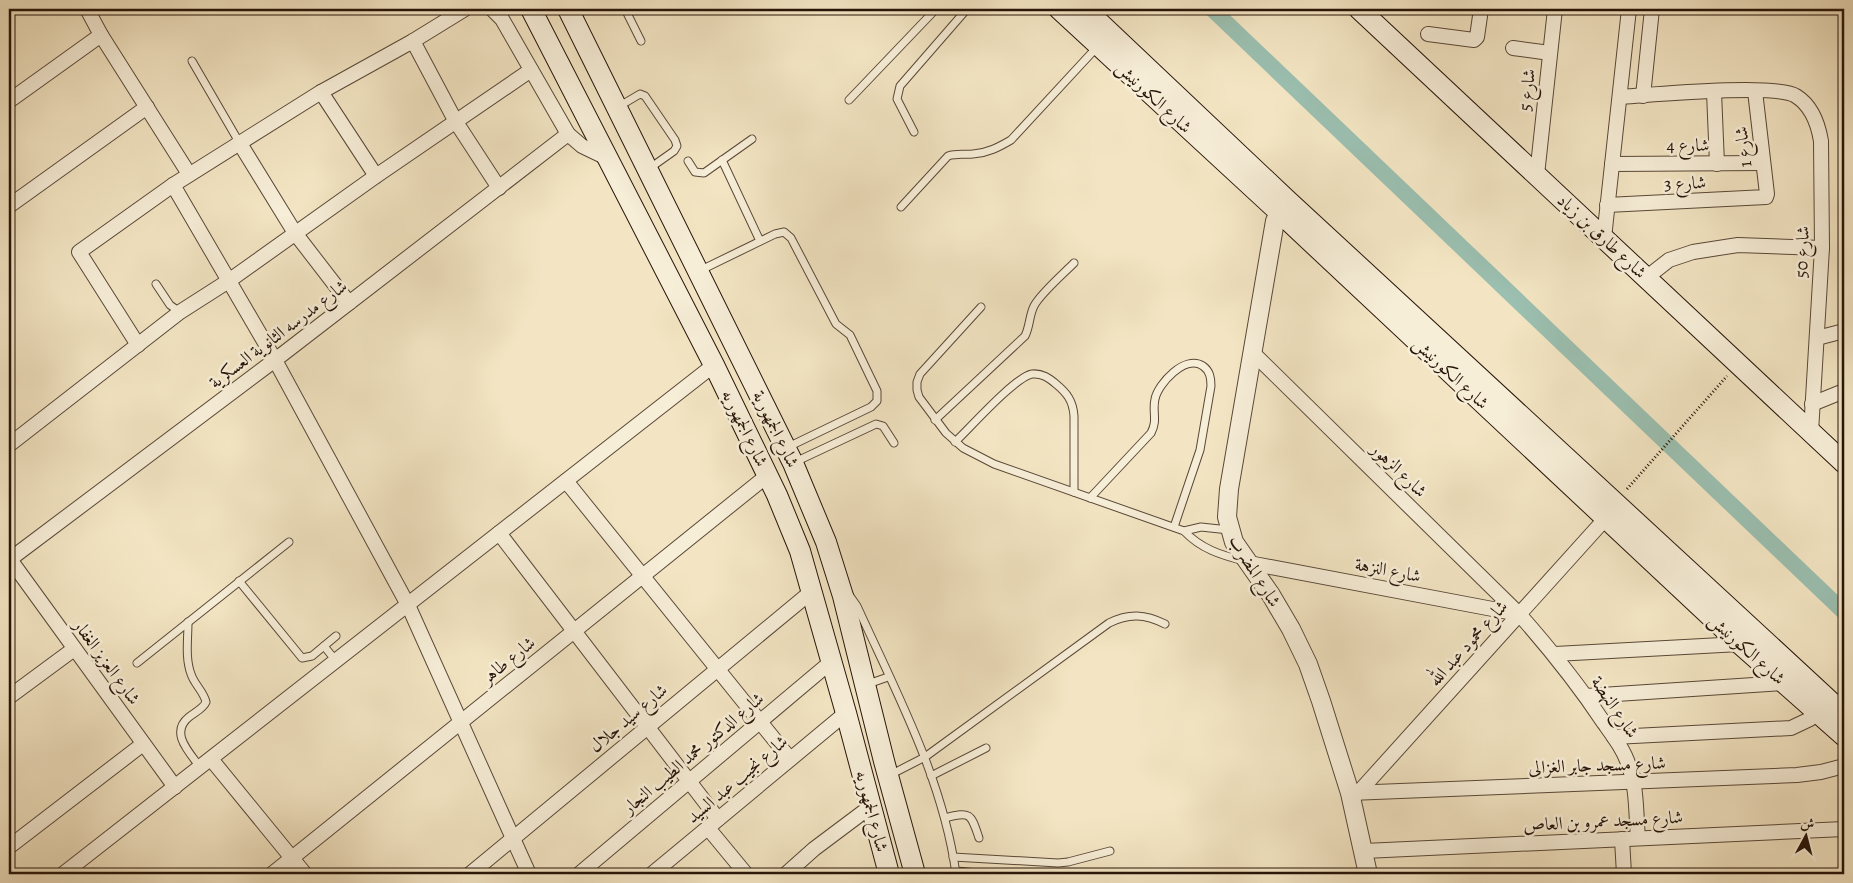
<svg xmlns="http://www.w3.org/2000/svg" width="1853" height="883" font-family="Alegreya,Amiri,serif">
<rect width="100%" height="100%" fill="#f3e5c3"/>
<filter id="stains"><feTurbulence type="fractalNoise" baseFrequency=".004" numOctaves="4"/><feColorMatrix values="0 0 0 0 .2 0 0 0 0 .09 0 0 0 0 .02 0 0 0 .5 -.17"/></filter>
<radialGradient id="worn" r=".72"><stop offset=".6" stop-color="#630" stop-opacity="0"/><stop offset="1" stop-color="#630" stop-opacity=".3"/></radialGradient>
<g fill="none" stroke-linecap="round" stroke-linejoin="round">
<!-- canal -->
<polyline stroke="#9bbfb0" stroke-width="16" points="1212,9 1844,612"/>
<!-- service casing -->
<g stroke="#594838" stroke-width="9">
<g id="service">
<polyline points="625,9 641,41"/>
<polyline points="192,61 239,142"/>
<polyline points="849,100 936,9"/>
<polyline points="618,107 640,94 645,96 675,140 677,146 674,151 650,168"/>
<polyline points="914,132 897,99 900,86 967,9"/>
<polyline points="722,160 760,241"/>
<polyline points="688,161 695,172 704,173 752,139"/>
<path d="M 901,207 L 948,156 C 957,153 964,155 973,154 C 988,153 999,147 1011,140 L 1098,46"/>
<polyline points="699,271 775,234 784,232 791,238 836,324 850,335 877,391 877,401 871,407 788,447"/>
<polyline points="156,284 170,305 180,312"/>
<path d="M 981,307 L 920,374 L 917,382 L 917,390 L 919,397 L 946,433 L 963,448 L 994,464 L 1184,531 C 1201,549 1221,555 1244,561"/>
<path d="M 935,420 L 1025,336 C 1030,326 1029,316 1034,306 C 1040,294 1063,274 1074,263"/>
<path d="M 955,442 C 970,428 1015,377 1032,374 C 1042,373 1049,378 1056,384 C 1067,393 1073,401 1074,416 L 1074,492"/>
<polyline points="795,462 876,424 883,426 894,443"/>
<path d="M 1090,498 L 1151,433 C 1158,420 1152,412 1155,399 C 1158,384 1185,354 1203,366 C 1210,371 1211,378 1211,386 L 1200,450 L 1174,527"/>
<polyline points="1184,531 1201,527 1229,530"/>
<polyline points="239,581 302,658 312,656 336,636"/>
<path d="M 850,596 L 857,606 C 896,692 943,779 956,874"/>
<path d="M 188,622 C 188,639 185,658 191,674 C 194,684 204,692 206,702 C 203,709 195,712 189,717 C 169,733 190,753 200,767"/>
<polyline points="324,646 336,661"/>
<polyline points="137,663 289,542"/>
<polyline points="868,684 888,677"/>
<path d="M 890,775 L 925,757 L 1109,623 C 1129,613 1145,614 1165,624"/>
<polyline points="931,776 986,748"/>
<path d="M 945,818 C 971,811 971,814 979,838"/>
<polyline points="953,857 1058,863 1068,862 1110,851"/>
<polyline points="956,871 990,874"/>
</g>
</g>
<!-- minor casing -->
<g stroke="#594838" stroke-width="16">
<g id="minor">
<polyline points="87,9 101,35 189,174"/>
<polyline points="465,9 413,41 321,92 173,185 275,360 408,605 529,874"/>
<polyline points="492,9 502,19 568,134 582,146 609,159"/>
<polyline points="1428,34 1474,40 1477,37 1481,9"/>
<polyline points="413,41 456,122 499,188"/>
<polyline points="1513,48 1550,53"/>
<polyline points="321,92 376,176"/>
<polyline points="1714,92 1717,164"/>
<polyline points="1643,96 1652,9"/>
<path d="M 1620,97 C 1650,95 1776,83 1796,96 C 1812,106 1818,123 1821,141 L 1822,248 L 1811,432"/>
<polyline points="9,101 101,35"/>
<polyline points="239,142 295,233 349,303"/>
<polyline points="1612,164 1763,163"/>
<polyline points="1537,175 1555,9"/>
<polyline points="1607,205 1766,197 1767,194 1755,91"/>
<polyline points="9,206 147,107"/>
<polyline points="1604,238 1629,9"/>
<polyline points="1646,278 1669,260 1693,252 1738,245 1822,248"/>
<polyline points="1817,338 1844,331"/>
<polyline points="138,345 79,252 173,185"/>
<path d="M 1252,352 L 1519,614 C 1550,649 1578,684 1604,723 C 1614,737 1624,750 1629,766 C 1637,788 1636,815 1638,838"/>
<polyline points="1812,404 1844,391"/>
<polyline points="9,445 180,312 230,280 376,176 531,70"/>
<polyline points="566,481 790,759"/>
<polyline points="499,533 718,819"/>
<polyline points="9,558 175,787"/>
<polyline points="9,560 275,360 568,134"/>
<polyline points="1249,563 1519,614"/>
<polyline points="1555,654 1740,644"/>
<polyline points="1586,696 1785,683"/>
<polyline points="9,697 74,649"/>
<polyline points="1614,737 1791,728 1810,719 1818,712"/>
<polyline points="211,759 305,874"/>
<polyline points="1350,793 1797,775 1821,772 1844,766"/>
<polyline points="1358,793 1606,518"/>
<polyline points="708,828 746,874"/>
<polyline points="1622,839 1624,874"/>
<polyline points="9,847 143,744"/>
<polyline points="1364,851 1844,829"/>
<polyline points="63,874 714,365"/>
<polyline points="272,874 768,475"/>
<polyline points="470,874 811,592"/>
<polyline points="579,874 832,661"/>
<polyline points="652,874 846,713"/>
<polyline points="786,874 814,849 870,807"/>
</g>
</g>
<!-- tertiary casing -->
<g stroke="#594838" stroke-width="20">
<polyline id="tertiary" points="1284,202 1275,221 1229,489 1227,517 1234,542 1271,595 1291,629 1308,664 1321,701 1350,793 1368,874"/>
</g>
<!-- secondary casing -->
<g stroke="#261409" stroke-width="22">
<g id="secondary">
<polyline points="531,9 714,365 777,495 800,551 846,713 889,874"/>
<polyline points="568,9 793,463 826,542 843,596 884,761 915,874"/>
<polyline points="1059,9 1279,212 1740,644 1844,736"/>
<polyline points="1085,9 1286,199 1844,714"/>
<polyline points="1359,9 1844,463"/>
</g>
</g>
<!-- path -->
<polyline stroke="#261409" stroke-width="3" stroke-dasharray="1 2.5" stroke-linecap="butt" points="1627,489 1727,376"/>
<!-- service -->
<use href="#service" stroke="#f7eed8" stroke-width="7"/>
<!-- minor -->
<use href="#minor" stroke="#f7eed8" stroke-width="14"/>
<!-- tertiary -->
<use href="#tertiary" stroke="#f7eed8" stroke-width="18"/>
<!-- secondary -->
<use href="#secondary" stroke="#f7eed8" stroke-width="20"/>
</g>
<g text-anchor="middle" dominant-baseline="central" stroke-width="5" stroke-linejoin="round" paint-order="stroke">
<!-- street labels -->
<g font-size="18" fill="#261409" stroke="#f7eed8">
<text transform="translate(1527 90) rotate(-84)">شارع 5</text>
<text transform="translate(1154 97) rotate(43)">شارع الكورنيش</text>
<text x="1688" y="145">شارع 4</text>
<text transform="translate(1743 147) rotate(-97)">شارع 1</text>
<text transform="translate(1685 183) rotate(-3)">شارع 3</text>
<text transform="translate(1602 236) rotate(43)">شارع طارق بن زياد</text>
<text transform="translate(1802 252) rotate(-88)">شارع 50</text>
<text transform="translate(278 334) rotate(-37)">شارع مدرسه الثانوية العسكرية</text>
<text transform="translate(1451 373) rotate(43)">شارع الكورنيش</text>
<text transform="translate(745 428) rotate(64)">شارع الجمهوريه</text>
<text transform="translate(776 429) rotate(64)">شارع الجمهورية</text>
<text transform="translate(1399 470) rotate(44)">شارع الزهور</text>
<text transform="translate(1388 570) rotate(11)">شارع النزهة</text>
<text transform="translate(1255 571) rotate(58)">شارع المضرب</text>
<text transform="translate(1468 643) rotate(-48)">شارع محمود عبد الله</text>
<text transform="translate(1747 649) rotate(42)">شارع الكورنيش</text>
<text transform="translate(508 660) rotate(-39)">شارع طاهر</text>
<text transform="translate(107 662) rotate(54)">شارع العزيز الغفار</text>
<text transform="translate(1615 707) rotate(56)">شارع النهضة</text>
<text transform="translate(628 718) rotate(-40)">شارع سيد جلال</text>
<text transform="translate(693 753) rotate(-40)">شارع الدكتور محمد الطيب النجار</text>
<text transform="translate(1597 765) rotate(-2)">شارع مسجد جابر الغزالى</text>
<text transform="translate(737 779) rotate(-40)">شارع نجيب عبد السيد</text>
<text transform="translate(872 811) rotate(75)">شارع الجمهوريه</text>
<text transform="translate(1603 821) rotate(-3)">شارع مسجد عمرو بن العاص</text>
</g>
</g>
<!-- margin -->
<rect width="1853" height="883" fill="none" stroke="#f3e5c3" stroke-width="30"/>
<rect x="10" y="10" width="1833" height="863" fill="none" stroke="#261409" stroke-width="2.5"/>
<rect x="15" y="15" width="1823" height="853" fill="none" stroke="#261409"/>
<!-- north arrow -->
<g transform="translate(1806 836) rotate(7)" stroke="#f7eed8" stroke-width="4" paint-order="stroke">
<path d="M0-4L9 19L0 12L-9 19Z" fill="#261409"/>
<text y="-8" font-size="14" font-weight="bold" text-anchor="middle" fill="#261409">ش</text>
</g>
<rect width="100%" height="100%" filter="url(#stains)"/>
<rect width="100%" height="100%" fill="url(#worn)"/>
</svg>
